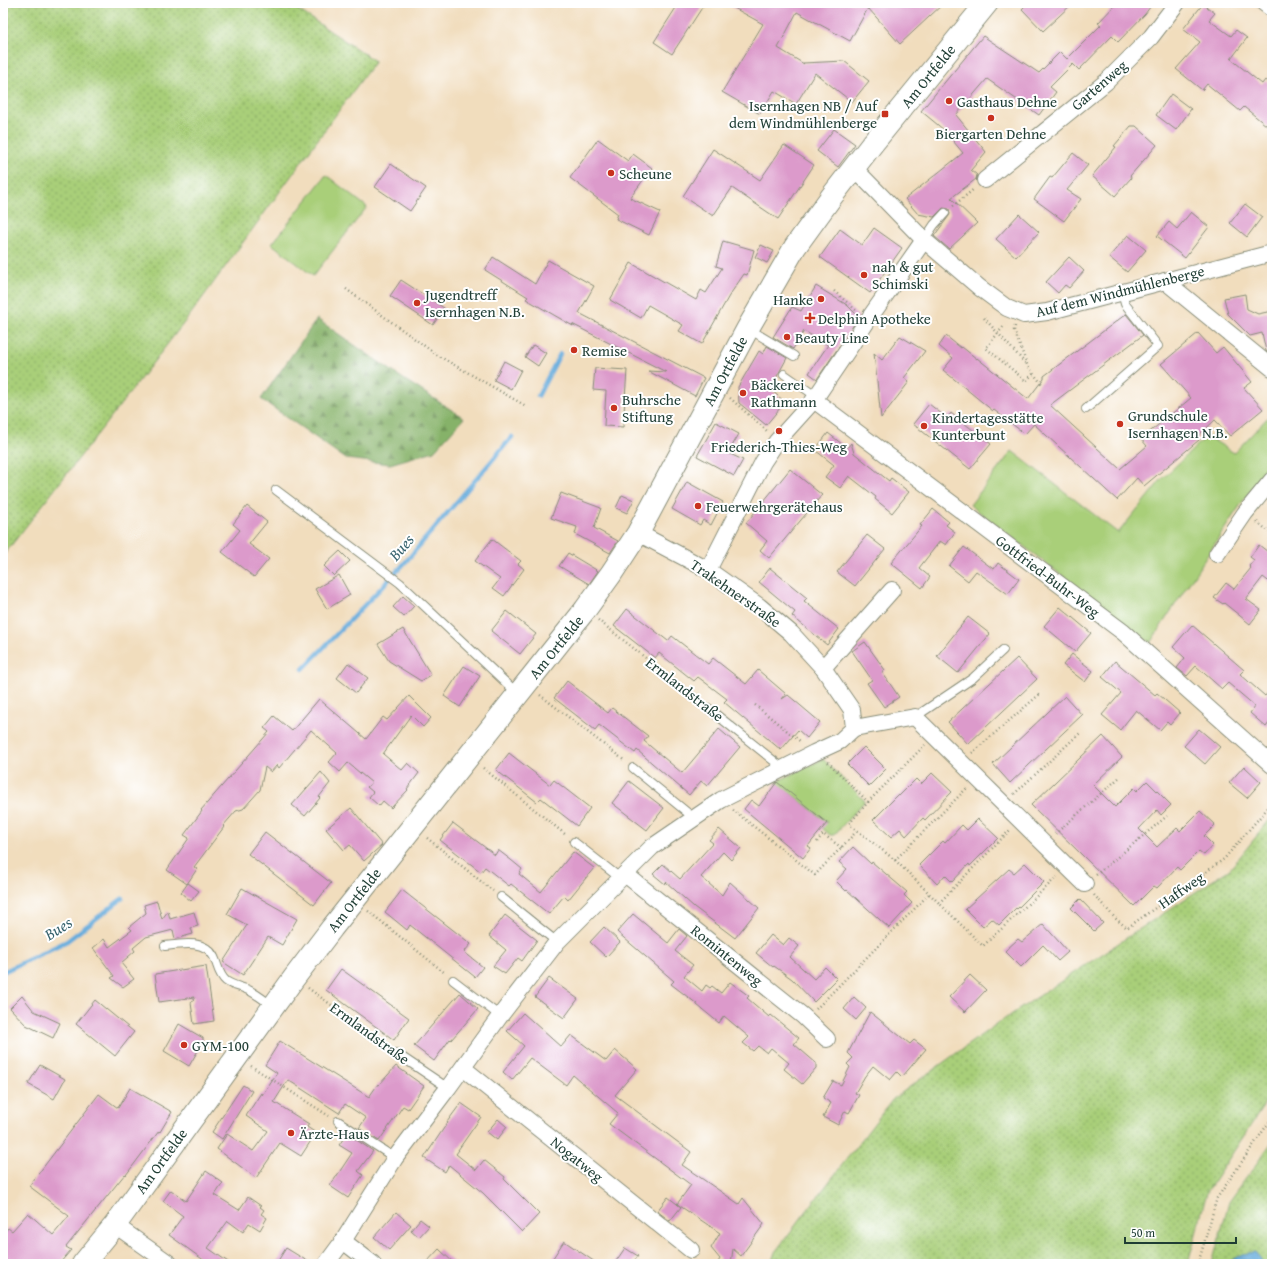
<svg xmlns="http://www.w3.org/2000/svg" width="1275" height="1267" font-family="'Gentium Book Plus',serif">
	<defs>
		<pattern id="grass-dots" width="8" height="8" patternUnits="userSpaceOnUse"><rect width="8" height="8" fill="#a9cf79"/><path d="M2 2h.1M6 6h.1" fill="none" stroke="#89a964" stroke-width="1.8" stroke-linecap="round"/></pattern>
		<pattern id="forest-firs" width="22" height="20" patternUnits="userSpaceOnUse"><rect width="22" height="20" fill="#86b269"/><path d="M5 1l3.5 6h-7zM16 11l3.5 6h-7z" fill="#6d9257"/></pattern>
		<pattern id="water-ripples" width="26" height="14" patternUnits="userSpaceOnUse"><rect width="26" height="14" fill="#66acdc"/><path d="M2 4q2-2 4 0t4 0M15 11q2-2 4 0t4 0" fill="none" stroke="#538db3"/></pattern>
	</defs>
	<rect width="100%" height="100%" fill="#fff"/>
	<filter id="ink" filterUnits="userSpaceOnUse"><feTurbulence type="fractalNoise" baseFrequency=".025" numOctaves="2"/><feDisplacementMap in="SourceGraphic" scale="8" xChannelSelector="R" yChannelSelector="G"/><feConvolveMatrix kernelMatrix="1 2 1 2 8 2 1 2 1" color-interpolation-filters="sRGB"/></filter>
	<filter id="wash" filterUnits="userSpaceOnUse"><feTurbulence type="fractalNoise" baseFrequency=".012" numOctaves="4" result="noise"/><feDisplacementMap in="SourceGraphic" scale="16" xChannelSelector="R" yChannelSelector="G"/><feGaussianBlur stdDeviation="0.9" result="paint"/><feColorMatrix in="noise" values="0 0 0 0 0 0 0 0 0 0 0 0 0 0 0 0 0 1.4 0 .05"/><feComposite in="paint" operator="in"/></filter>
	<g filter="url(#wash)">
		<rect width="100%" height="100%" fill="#f1ddbd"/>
		<!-- grass -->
		<g fill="url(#grass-dots)" stroke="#648656">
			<polygon points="3,3 288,3 375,61 190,315 3,556"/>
			<polygon points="1272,817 1272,1093 1207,1192 1188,1264 771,1264 775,1252 893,1099 991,1028 1230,869"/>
			<polygon points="1272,1142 1272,1264 1212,1264 1229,1202"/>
		</g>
		<!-- forest -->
		<polygon fill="url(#forest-firs)" stroke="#52784e" points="317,319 402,378 464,418 434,451 390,464 346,459 261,399"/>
		<!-- park -->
		<g fill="#a9cf79" stroke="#648656">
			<polygon points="326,175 367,207 313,276 272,244"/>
			<polygon points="1272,413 1272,459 1235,513 1150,643 970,505 1012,451 1118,533 1161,480 1207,436 1234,453"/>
			<polygon points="823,759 864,800 864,802 834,835 830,835 822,828 827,822 776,782"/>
		</g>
		<!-- water -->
		<polygon fill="url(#water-ripples)" stroke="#427488" points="1255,1252 1261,1259 1262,1264 1231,1264 1232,1260 1242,1254"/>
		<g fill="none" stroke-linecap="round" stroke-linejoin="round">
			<!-- stream -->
			<g stroke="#66acdc" stroke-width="4.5">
				<polyline points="538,396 560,354"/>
				<polyline points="303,669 402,566 512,437"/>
				<polyline points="3,972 67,941 123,898"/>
			</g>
		</g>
		<g id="blocks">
			<!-- building -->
			<g fill="#dc9acb">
				<polygon points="679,3 705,3 672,54 654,42"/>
				<polygon points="725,3 944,3 900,44 868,8 850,41 797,12 778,48 804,64 803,63 844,61 869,81 852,102 815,73 796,104 774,91 760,114 722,92 763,24"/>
				<polygon points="1028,3 1073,3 1043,31 1022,9"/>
				<polygon points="1117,3 1153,3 1145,14 1118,42 1112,36 1079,70 1073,64 1050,87 1056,92 1039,115 987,79 956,115 986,152 971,170 977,175 976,179 951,198 977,223 949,249 934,236 949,216 950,214 949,209 943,208 934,217 918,214 905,199 963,153 944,130 921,111 983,36 1039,73 1060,52 1067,59 1101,25 1098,23"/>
				<polygon points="1203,4 1215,13 1209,20 1231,36 1236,30 1247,38 1231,59 1262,84 1265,80 1272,85 1272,130 1244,107 1240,111 1207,84 1202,90 1176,69 1200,42 1183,29"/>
				<polygon points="1171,94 1191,109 1176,130 1156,115"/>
				<polygon points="1131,126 1136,126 1157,145 1130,176 1131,178 1115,196 1092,176 1116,147 1114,146"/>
				<polygon points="834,129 855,144 838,167 817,151"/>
				<polygon points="598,139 628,161 633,154 652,168 630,198 660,212 649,235 616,219 618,214 570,178"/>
				<polygon points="784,145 814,165 778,219 732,188 713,216 683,196 713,149 760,180"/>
				<polygon points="1073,153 1088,165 1067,190 1081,199 1064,221 1034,199 1050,177 1052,178"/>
				<polygon points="391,164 426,188 410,211 375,187"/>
				<polygon points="1245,204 1262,217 1247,237 1230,223"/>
				<polygon points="1191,212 1209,227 1185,258 1157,236 1169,222 1177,229"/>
				<polygon points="1019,214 1039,232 1016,257 996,239"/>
				<polygon points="874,228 902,248 870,293 820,257 840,229 862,245"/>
				<polygon points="1128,235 1146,250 1127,272 1109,257"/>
				<polygon points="723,241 754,250 747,275 744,274 729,296 702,344 679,331 683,325 648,305 641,318 610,300 631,263 696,300 701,290 706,293 722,268 716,266"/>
				<polygon points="761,245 774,251 767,263 755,257"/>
				<polygon points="493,257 535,284 548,260 594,286 579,313 704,378 695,396 648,371 666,372 572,324 573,326 526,299 528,297 485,270"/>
				<polygon points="1069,257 1084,271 1069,288 1065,285 1058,293 1046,282"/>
				<polygon points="401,280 444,308 433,325 390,296"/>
				<polygon points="816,286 847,305 859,317 817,379 809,373 828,345 804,331 793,349 773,337 792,307 801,311"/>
				<polygon points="1245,294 1247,309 1258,314 1272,311 1272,356 1266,351 1262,333 1250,336 1228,314 1224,298"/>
				<polygon points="1126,314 1143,335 1050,405 1120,469 1147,446 1141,439 1191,398 1161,364 1198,333 1216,353 1223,347 1252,382 1244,388 1263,409 1230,436 1215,420 1197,437 1199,440 1144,486 1137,478 1117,500 1034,424 1025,434 994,410 993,411 943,370 953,358 939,346 946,336 961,348 962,347 977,359 977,358 1028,399 1044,378 1044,376"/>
				<polygon points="900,336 925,351 904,378 909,382 881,418 874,353 882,360"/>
				<polygon points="533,345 546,353 538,366 525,357"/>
				<polygon points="767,346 787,358 770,389 785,402 766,425 739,403 738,387 759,351 763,354"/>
				<polygon points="504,361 521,370 511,389 494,380"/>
				<polygon points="595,368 627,370 623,427 604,426 606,391 593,390"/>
				<polygon points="929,404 947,418 951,413 991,444 970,469 913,424"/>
				<polygon points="716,422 739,434 728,453 743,460 734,476 697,456"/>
				<polygon points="828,433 847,448 851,443 854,453 889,481 891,478 909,492 892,513 875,499 876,497 849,476 840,488 825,477 834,465 815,450"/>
				<polygon points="790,469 822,495 769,558 760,550 767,541 746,523"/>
				<polygon points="687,482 723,502 711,525 703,520 700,525 672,509"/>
				<polygon points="561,493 601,508 594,528 618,541 610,553 575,534 577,527 551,518"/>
				<polygon points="622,495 634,500 627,513 616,508"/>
				<polygon points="247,506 267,522 249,544 269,559 254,577 222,552 240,530 233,524"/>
				<polygon points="933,509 949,522 946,525 955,532 946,545 940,541 919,568 930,577 922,588 891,563 922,526 920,525"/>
				<polygon points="867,535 885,549 855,586 837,572"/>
				<polygon points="492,539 521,561 518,564 524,569 504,596 493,588 500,579 475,561"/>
				<polygon points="1259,545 1272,555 1272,584 1263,577 1246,599 1261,610 1250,624 1224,603 1223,604 1214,598 1226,583 1234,589 1251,568 1249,566 1254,560 1250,557"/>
				<polygon points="964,547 992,568 994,569 998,563 1019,579 1008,594 976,571 968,581 949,566"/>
				<polygon points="340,551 350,561 334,576 324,566"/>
				<polygon points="568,553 598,571 589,584 559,566"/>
				<polygon points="770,568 807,598 804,601 839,629 827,645 792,616 795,612 759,582"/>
				<polygon points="339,575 350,595 327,609 315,589"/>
				<polygon points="403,596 414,606 404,617 393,607"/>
				<polygon points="1060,607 1091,633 1075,652 1044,626"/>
				<polygon points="627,609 668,641 672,636 708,664 713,658 746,684 758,670 786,694 782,699 788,695 820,722 807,738 798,730 781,750 724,702 727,699 698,677 694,681 659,653 655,658 614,626"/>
				<polygon points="507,611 536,634 520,654 491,631"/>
				<polygon points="968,617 990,634 958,673 937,656"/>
				<polygon points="1192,625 1244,670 1240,674 1265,696 1272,688 1272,719 1266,727 1250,713 1255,706 1228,683 1222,689 1196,666 1187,676 1177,668 1185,658 1173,647"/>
				<polygon points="403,629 431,675 421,681 389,661 378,644"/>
				<polygon points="865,642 885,670 882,672 899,697 884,707 867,683 872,680 852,651"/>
				<polygon points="1072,654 1093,671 1085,682 1063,665"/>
				<polygon points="1017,658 1037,679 968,744 948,722"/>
				<polygon points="1115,661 1155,695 1157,693 1180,713 1170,725 1167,722 1160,730 1136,710 1120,730 1102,715 1121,693 1102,677"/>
				<polygon points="348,663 368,678 356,693 337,678"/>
				<polygon points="464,666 480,676 460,707 444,696"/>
				<polygon points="567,681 608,713 612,708 648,736 644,741 682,773 719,729 740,747 707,786 701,781 689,795 637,750 635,753 599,725 595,730 554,698"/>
				<polygon points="409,696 431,718 423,727 411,715 383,754 402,770 408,763 419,773 407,789 408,790 391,808 383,801 379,806 369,797 373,792 367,787 372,783 348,763 340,772 329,762 337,753 311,730 279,768 277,765 271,772 265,767 260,790 243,809 236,811 223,826 224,827 194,867 197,869 187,884 167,870 189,838 184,835 202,811 201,810 269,732 264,728 274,716 292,731 319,699 366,739 383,717 387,720"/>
				<polygon points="1065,696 1082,715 1010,783 993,764"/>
				<polygon points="1199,729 1220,747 1205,764 1184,746"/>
				<polygon points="1103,736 1122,757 1093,785 1115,807 1134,788 1137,791 1147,781 1171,805 1161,815 1157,810 1139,829 1157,847 1177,828 1180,831 1200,811 1215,825 1204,836 1213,845 1204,855 1199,851 1180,870 1177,867 1157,888 1154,886 1134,906 1031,805"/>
				<polygon points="864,747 886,769 869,786 847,764"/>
				<polygon points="509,753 550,785 554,780 590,808 577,826 541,798 537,802 496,770"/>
				<polygon points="1244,766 1261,782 1247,798 1229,783"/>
				<polygon points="321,772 330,783 319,797 320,798 305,816 292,805"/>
				<polygon points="932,773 952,792 925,820 923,818 906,836 900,829 891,837 873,820 898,795 899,796 916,779 921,784"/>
				<polygon points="629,781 664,808 647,830 612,803"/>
				<polygon points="777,782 827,823 808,846 811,848 803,858 744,809 751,800 759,806"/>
				<polygon points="351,808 382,845 364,861 350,845 344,850 326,829"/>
				<polygon points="978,819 998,838 970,866 969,864 952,882 945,875 937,884 919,865 943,841 945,843 962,825 967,830"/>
				<polygon points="453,823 495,855 498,850 511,860 522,869 519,874 541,892 573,852 594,868 568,900 564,896 549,914 511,884 509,886 485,867 481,872 440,840"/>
				<polygon points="719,829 741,848 731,860 723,852 701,877 722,895 730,882 759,908 735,938 694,907 666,882 665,884 653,874 663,864 680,879 713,843 709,840"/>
				<polygon points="265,832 331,883 314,905 248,854"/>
				<polygon points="853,847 871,864 872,862 907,892 904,895 912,903 889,928 847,890 846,891 836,881 847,869 839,862"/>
				<polygon points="1025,863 1044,882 1017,909 1016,908 999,925 992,919 983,927 965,909 1009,869 1014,873"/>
				<polygon points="188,883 199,891 191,901 181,893"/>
				<polygon points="242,888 297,919 282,945 268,937 243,975 223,962 247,925 227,914"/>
				<polygon points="402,890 471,944 464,952 483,967 475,977 410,925 407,930 385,912"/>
				<polygon points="1080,899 1103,923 1094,931 1071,908"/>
				<polygon points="157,901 162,919 168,911 170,919 194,912 198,926 191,928 193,934 175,939 173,930 146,937 133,948 135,951 121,963 134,979 123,987 111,978 114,976 93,948 104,939 109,947 132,930 129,927 146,913 144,905"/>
				<polygon points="633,914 668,943 679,929 687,936 675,951 693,965 684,976 702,991 706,985 710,988 712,986 721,993 730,982 749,996 747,998 769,1017 771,1015 799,1038 794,1044 816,1063 816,1068 802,1084 784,1069 789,1063 771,1048 767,1053 758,1046 753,1051 743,1043 749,1037 724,1016 719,1023 697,1005 697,1004 671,984 674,981 617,932"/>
				<polygon points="505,915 537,940 522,961 518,958 505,974 493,966 506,950 489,936"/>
				<polygon points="1043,924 1068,952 1058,961 1043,945 1021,967 1005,951 1018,939 1022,942"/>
				<polygon points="604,927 620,942 606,957 590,942"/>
				<polygon points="771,935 783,945 789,938 799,946 790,957 814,979 825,967 837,979 814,1002 792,979 774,966 773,967 756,953"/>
				<polygon points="206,966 214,1021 194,1024 191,1003 195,997 159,1002 155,974"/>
				<polygon points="341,969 409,1018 394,1040 326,990"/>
				<polygon points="970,975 986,990 965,1012 949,997"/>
				<polygon points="549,978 578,999 564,1018 535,997"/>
				<polygon points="460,993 478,1009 451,1040 450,1039 434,1061 414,1046"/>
				<polygon points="22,996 34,1011 60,1023 53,1038 26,1025 10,1008"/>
				<polygon points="854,997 866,1008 856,1020 844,1009"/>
				<polygon points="95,1000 134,1032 115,1056 76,1024"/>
				<polygon points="870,1012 910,1044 914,1040 926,1049 902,1077 897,1072 890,1080 873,1066 865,1076 855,1093 859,1095 849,1113 845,1111 838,1125 823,1117 831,1103 823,1098 833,1081 841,1085 850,1067 847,1064 853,1058 848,1053"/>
				<polygon points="523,1013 561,1047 571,1035 606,1061 615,1050 637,1069 615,1095 691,1152 682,1165 739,1204 743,1198 764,1224 741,1256 733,1249 731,1264 717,1264 720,1259 711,1248 720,1233 677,1204 691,1185 609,1124 618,1113 573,1075 566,1085 530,1058 512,1080 503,1072 524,1046 507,1031"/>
				<polygon points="179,1024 203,1038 203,1042 189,1066 164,1051"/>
				<polygon points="280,1041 369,1097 378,1084 379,1085 396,1066 424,1086 408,1109 403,1106 379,1141 359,1128 366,1118 345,1104 339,1113 288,1080 274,1102 309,1124 307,1127 316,1133 301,1156 280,1143 256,1178 217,1149 227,1134 253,1151 268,1131 246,1116 261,1093 262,1095 277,1073 265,1065"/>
				<polygon points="40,1065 65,1079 54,1099 28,1084"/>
				<polygon points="243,1085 252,1091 222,1139 212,1132"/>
				<polygon points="130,1088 172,1112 160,1132 159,1131 126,1175 125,1174 66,1247 71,1250 59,1264 3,1264 3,1234 8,1228 12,1231 28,1213 53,1235 69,1216 29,1186 99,1094 118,1108"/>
				<polygon points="461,1103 481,1117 458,1150 459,1150 456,1154 476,1170 484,1160 505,1177 504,1179 539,1214 522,1232 483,1193 449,1165 445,1172 424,1158 448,1122 447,1122"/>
				<polygon points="498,1119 507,1127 497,1140 487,1132"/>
				<polygon points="346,1135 351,1139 352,1137 373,1151 358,1171 363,1175 348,1198 330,1186 352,1153 339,1145"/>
				<polygon points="206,1171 223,1183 215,1195 239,1210 248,1197 261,1206 260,1207 264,1210 261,1214 267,1218 260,1230 249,1223 243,1232 228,1221 208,1248 231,1264 209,1264 169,1235 183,1216 163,1201 171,1190 186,1201"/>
				<polygon points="668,1197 681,1207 670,1221 657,1211"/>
				<polygon points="396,1212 411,1225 389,1250 374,1237"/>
				<polygon points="420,1219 429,1226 419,1237 411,1230"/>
				<polygon points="564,1241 598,1264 549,1264"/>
				<polygon points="286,1248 312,1264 276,1264"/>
				<polygon points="625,1248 638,1256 632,1264 614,1264"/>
				<polygon points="439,1249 455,1264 425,1264"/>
			</g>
		</g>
	</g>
	<g filter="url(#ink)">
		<use href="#blocks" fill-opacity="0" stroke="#888d78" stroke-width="1"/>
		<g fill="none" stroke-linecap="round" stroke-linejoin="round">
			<!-- service casing -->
			<g stroke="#888d78" stroke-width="10">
				<g id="service">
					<polyline points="924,240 934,225 945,213"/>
					<polyline points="749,329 794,356"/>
					<polyline points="784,374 817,397"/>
					<polyline points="1086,409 1158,346 1125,304 1122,293"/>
					<polyline points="276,490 400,583 517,693"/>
					<polyline points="708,708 784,769"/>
					<polyline points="915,717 973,678 1003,650"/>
					<polyline points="633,768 694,818"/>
					<polyline points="574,842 620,878"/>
					<polyline points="501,897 557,942"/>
					<path d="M165 946C181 944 205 939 214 957 218 965 218 974 226 981 233 986 239 986 246 989 256 993 264 1000 272 1006"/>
					<polyline points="453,980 500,1016"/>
					<polyline points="396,1053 448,1088"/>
					<polyline points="338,1121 395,1158"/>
				</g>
			</g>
			<!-- minor casing -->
			<g stroke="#888d78" stroke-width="18">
				<g id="minor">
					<polyline points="1264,3 1272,9"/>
					<polyline points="854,168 924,240 980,288 1007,308 1024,315 1047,312 1272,253"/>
					<polyline points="985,180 1106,82 1151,37 1177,3"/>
					<polyline points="1165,281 1272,368"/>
					<polyline points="814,400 1123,632 1272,765"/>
					<polyline points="638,533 708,570 759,606 791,633 823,668 852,710 854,728"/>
					<polyline points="1217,554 1245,513 1272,480"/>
					<polyline points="708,570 763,462 777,441 814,400 868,320 924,240"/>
					<polyline points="823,668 892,590"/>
					<polyline points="854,728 915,717 1085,884"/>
					<polyline points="625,874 803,1016 827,1039"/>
					<polyline points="463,1068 691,1250"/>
					<polyline points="115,1225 170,1264"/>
					<polyline points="343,1241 373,1264"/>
					<polyline points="326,1264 343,1241 395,1158 448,1088 500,1016 557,942 652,847 721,800 814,753 840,741 854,728"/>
				</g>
			</g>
			<!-- secondary casing -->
			<g stroke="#888d78" stroke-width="24">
				<polyline id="secondary" points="83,1264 115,1225 294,978 332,928 585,610 611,574 638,533 748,328 795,247 832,196 873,143 987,3"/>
			</g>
			<!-- path -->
			<g stroke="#888d78" stroke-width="2.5" stroke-dasharray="1 3" stroke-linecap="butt">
				<polyline points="953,206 974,189"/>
				<polyline points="346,289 437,355 526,406"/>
				<polyline points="834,291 857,311"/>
				<polyline points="984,318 1027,365"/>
				<polyline points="1015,326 1014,330 1028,367 1042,384"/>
				<polyline points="1003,327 986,348 1026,381 1033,374"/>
				<polyline points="730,398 767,431"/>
				<polyline points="1257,522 1272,534"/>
				<polyline points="598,620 701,702"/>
				<polyline points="540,695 625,761"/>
				<polyline points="755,705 801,742"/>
				<polyline points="972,753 1041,693"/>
				<polyline points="828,762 868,802 849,824 895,860 967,788"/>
				<polyline points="483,768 566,835"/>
				<polyline points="1014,794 1080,733"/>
				<polyline points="868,802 925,745"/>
				<polyline points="733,810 815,875 857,831"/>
				<polyline points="1055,834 1121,776"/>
				<polyline points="427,838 493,891"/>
				<polyline points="817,842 823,834 842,848"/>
				<polyline points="895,860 983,946 1057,877"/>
				<polyline points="1096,875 1167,816"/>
				<polyline points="1094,895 1115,918 1127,928 1224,859 1272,803"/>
				<polyline points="939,903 1010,830"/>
				<polyline points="368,911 445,973"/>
				<polyline points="308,988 388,1046"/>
				<polyline points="816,1009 929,894"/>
				<polyline points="251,1066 329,1116"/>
				<polyline points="1198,1264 1217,1198 1272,1118"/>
			</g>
			<!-- service -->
			<use href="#service" stroke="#fff" stroke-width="8"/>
			<!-- minor -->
			<use href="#minor" stroke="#fff" stroke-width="16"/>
			<!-- secondary -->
			<use href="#secondary" stroke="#fff" stroke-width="22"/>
		</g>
	</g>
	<!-- markers -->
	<g fill="#c8321e" stroke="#fff" stroke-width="1.5">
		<circle cx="949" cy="101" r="4"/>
		<rect x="881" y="110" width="8" height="8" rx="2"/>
		<circle cx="991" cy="118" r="4"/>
		<circle cx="611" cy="173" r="4"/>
		<circle cx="864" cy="275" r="4"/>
		<circle cx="821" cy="299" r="4"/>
		<circle cx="417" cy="303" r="4"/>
		<path d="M808 312h4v4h4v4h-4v4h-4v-4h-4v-4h4z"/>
		<circle cx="787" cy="337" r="4"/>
		<circle cx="574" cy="350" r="4"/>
		<circle cx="743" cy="393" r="4"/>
		<circle cx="614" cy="408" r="4"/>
		<circle cx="1120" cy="424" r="4"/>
		<circle cx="924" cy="426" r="4"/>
		<circle cx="779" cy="431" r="4"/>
		<circle cx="698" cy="506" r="4"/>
		<circle cx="184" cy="1045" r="4"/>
		<circle cx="291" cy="1133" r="4"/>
	</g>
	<g text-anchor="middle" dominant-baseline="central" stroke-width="4" stroke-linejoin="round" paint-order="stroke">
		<!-- street labels -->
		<g font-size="15" fill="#1f3d34" stroke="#fff">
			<text transform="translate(928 76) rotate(-51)">Am Ortfelde</text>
			<text transform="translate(1099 85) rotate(-41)">Gartenweg</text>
			<text transform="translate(1120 291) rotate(-14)">Auf dem Windmühlenberge</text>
			<text transform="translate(725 371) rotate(-62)">Am Ortfelde</text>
			<text transform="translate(1048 576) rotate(37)">Gottfried-Buhr-Weg</text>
			<text transform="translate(736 593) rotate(35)">Trakehnerstraße</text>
			<text transform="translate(556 647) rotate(-51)">Am Ortfelde</text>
			<text transform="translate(685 689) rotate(38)">Ermlandstraße</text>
			<text transform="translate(1181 890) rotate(-35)">Haffweg</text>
			<text transform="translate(354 900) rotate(-52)">Am Ortfelde</text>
			<text transform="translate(727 955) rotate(39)">Romintenweg</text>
			<text transform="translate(370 1033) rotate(36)">Ermlandstraße</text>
			<text transform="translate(577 1159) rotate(39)">Nogatweg</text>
			<text transform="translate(161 1161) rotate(-54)">Am Ortfelde</text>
		</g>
		<!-- poi labels -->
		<g font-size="15" fill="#1f3d34" stroke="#fff" text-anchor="start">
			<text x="957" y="101">Gasthaus Dehne</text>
			<text x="877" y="105" text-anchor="end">Isernhagen NB / Auf<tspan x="877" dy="17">dem Windmühlenberge</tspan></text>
			<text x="991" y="133" text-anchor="middle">Biergarten Dehne</text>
			<text x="619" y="173">Scheune</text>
			<text x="872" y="266">nah &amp; gut<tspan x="872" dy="17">Schimski</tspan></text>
			<text x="425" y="294">Jugendtreff<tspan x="425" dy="17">Isernhagen N.B.</tspan></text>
			<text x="813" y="299" text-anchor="end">Hanke</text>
			<text x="818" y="318">Delphin Apotheke</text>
			<text x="795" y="337">Beauty Line</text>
			<text x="582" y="350">Remise</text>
			<text x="751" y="384">Bäckerei<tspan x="751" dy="17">Rathmann</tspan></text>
			<text x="622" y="399">Buhrsche<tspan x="622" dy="17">Stiftung</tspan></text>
			<text x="1128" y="415">Grundschule<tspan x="1128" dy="17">Isernhagen N.B.</tspan></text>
			<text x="932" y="417">Kindertagesstätte<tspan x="932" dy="17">Kunterbunt</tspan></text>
			<text x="779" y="446" text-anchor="middle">Friederich-Thies-Weg</text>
			<text x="706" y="506">Feuerwehrgerätehaus</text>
			<text x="192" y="1045">GYM-100</text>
			<text x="299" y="1133">Ärzte-Haus</text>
		</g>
		<!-- water labels -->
		<g font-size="16" font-style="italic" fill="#38646f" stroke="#fff">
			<text transform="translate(401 547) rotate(-49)">Bues</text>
			<text transform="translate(58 928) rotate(-32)">Bues</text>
		</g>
	</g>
	<!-- margin -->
	<rect width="1275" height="1267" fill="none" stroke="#fff" stroke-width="16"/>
	<!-- scale -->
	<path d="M1125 1237v6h111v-6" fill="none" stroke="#1f3d34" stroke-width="2"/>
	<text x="1131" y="1237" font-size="12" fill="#1f3d34" stroke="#ffffff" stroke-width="3" paint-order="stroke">50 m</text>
</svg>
